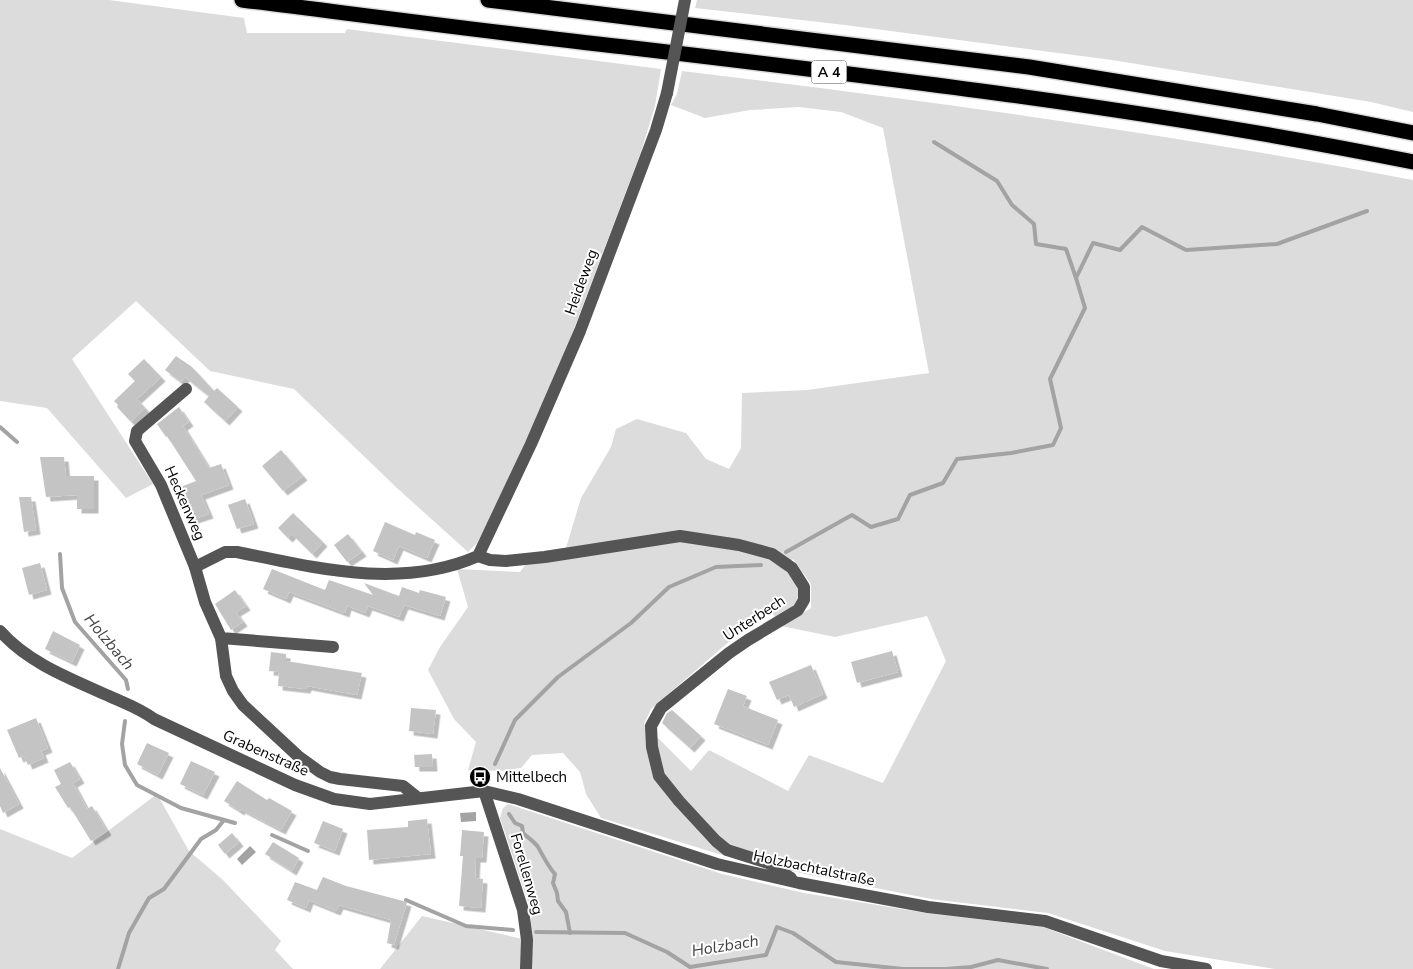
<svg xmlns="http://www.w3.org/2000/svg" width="1413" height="969" font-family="'Nunito Sans',sans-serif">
	<defs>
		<filter id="shadow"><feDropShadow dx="4.5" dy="4.5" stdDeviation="0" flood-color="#0004"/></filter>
	</defs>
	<rect width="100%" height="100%" fill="#fff"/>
	<!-- green -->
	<g fill="#dcdcdc" fill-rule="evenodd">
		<polygon points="0,0 109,0 244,18 247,33 345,33 347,29 661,69 655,106 641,152 553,384 493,513 477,543 468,552 397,488 294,389 210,371 136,301 72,359 153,484 126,498 47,408 0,401"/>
		<polygon points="697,0 1413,0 1413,112 1371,102 1112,60 845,25 695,8"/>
		<path d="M682 71C926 100 1171 134 1413 180V969H1275L1165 951 1048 913 931 899 801 873 719 854 601 818 586 794 580 772 563 753 532 755 521 768 500 771 468 770 476 742 454 719 428 670 440 647 468 607 457 569 520 572 535 552 566 548 581 498 611 447 616 429 637 419 686 433 706 459 729 469 741 448 742 393 807 390 929 373 883 128 841 112 799 107 750 110 705 118 671 105 677 94ZM793 559 811 584V608L781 626 835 637 927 616 946 661 883 783 809 755 788 791 709 750 691 771 644 724 651 709 724 646 770 610 776 618C806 599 804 595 785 567Z"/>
		<polygon points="157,794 189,851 223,880 281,941 275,950 293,969 0,969 0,829 72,858"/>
		<polygon points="508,804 722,874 804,893 926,913 1043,927 1154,969 380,969 422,916 527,940 532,914 500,818 503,808"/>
	</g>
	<!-- water -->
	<g fill="#a3a3a3">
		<polygon points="476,812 476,821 461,822 460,813"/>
		<polygon points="250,846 256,852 242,865 237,859"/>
	</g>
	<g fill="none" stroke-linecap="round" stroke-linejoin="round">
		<!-- stream -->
		<g stroke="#a3a3a3" stroke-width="4">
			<polyline points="934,142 997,181 1012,205 1034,224 1036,244 1066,249 1076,278"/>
			<polyline points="0,427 17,442"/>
			<polyline points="786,552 852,515 871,527 898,519 910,495 943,483 957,459 1011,453 1053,445 1061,428 1050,379 1085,308 1076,278 1093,243 1120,250 1142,227 1186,250 1277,244 1367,211"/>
			<polyline points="60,554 62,588 75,622 126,680 128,689"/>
			<polyline points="125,721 122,744 125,765 137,785 181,808 235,823"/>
			<polyline points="495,764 515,720 558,677 631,623 669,587 716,567 761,565"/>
			<path d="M509 814 515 823 522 826 523 833C527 837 535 842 538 847 542 854 549 868 555 874L553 883 557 893 558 901 566 912 570 933"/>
			<polyline points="272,835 308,851"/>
			<polyline points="406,900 466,926 513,930"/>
			<polyline points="536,932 625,933 667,952 690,967 766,955 777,927 793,933 836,962 903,969 946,969 971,967 998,960 1047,969"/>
			<polyline points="118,969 129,933 149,898 164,889 201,839 216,830 224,820"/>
		</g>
	</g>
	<!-- building -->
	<g fill="#c4c4c4" filter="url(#shadow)">
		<polygon points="176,356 192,367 214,391 217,388 238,407 225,421 204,402 209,396 185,377 181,382 165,370"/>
		<polygon points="144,359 161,377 137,399 145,408 131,422 117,407 118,405 114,401 135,381 128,374"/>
		<polygon points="179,407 189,422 183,426 209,468 221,464 229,485 201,495 209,514 191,520 178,488 196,481 167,436 166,437 157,424"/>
		<polygon points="281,450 303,476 283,491 262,466"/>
		<polygon points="40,457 64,457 66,476 94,476 94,509 77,509 77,495 46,497"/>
		<polygon points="19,497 31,497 36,530 24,532"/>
		<polygon points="245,499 254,524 237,529 228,505"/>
		<polygon points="293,513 323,542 312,554 292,534 288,538 278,528"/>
		<polygon points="385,522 415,535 416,532 435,540 427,558 399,546 393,560 373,551"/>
		<polygon points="348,534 362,552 347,562 334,545"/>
		<polygon points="40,563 47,590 29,595 22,568"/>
		<polygon points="272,569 325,590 329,580 373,595 364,583 399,596 402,587 419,593 420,590 446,597 440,616 404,605 399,617 368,606 365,613 347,606 345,613 289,592 286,599 263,589"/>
		<polygon points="235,590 246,606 236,612 243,622 231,630 215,604"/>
		<polygon points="53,631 80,645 72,662 45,649"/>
		<polygon points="892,651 898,672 857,683 851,662"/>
		<polygon points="271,652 286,654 286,661 362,673 357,695 307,686 306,689 278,686 279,672 269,671"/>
		<polygon points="811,665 823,694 794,707 789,695 777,700 769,682"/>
		<polygon points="728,689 747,696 743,706 778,720 768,745 714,724"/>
		<polygon points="411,708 436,710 433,734 409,731"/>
		<polygon points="672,710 701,736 690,748 662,723 667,713"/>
		<polygon points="36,718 48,748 41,751 44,758 28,765 24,756 19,758 7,730"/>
		<polygon points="147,743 169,753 158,775 137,764"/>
		<polygon points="432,754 433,767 415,767 414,755"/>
		<polygon points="191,761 215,772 203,795 180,784"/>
		<polygon points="70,762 80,779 73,783 87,809 92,806 107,831 91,841 70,807 68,808 55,787 61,784 54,770"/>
		<polygon points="0,768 19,804 3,813 0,806"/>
		<polygon points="237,781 267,800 269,798 292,811 281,830 241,809 240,811 224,801"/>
		<polygon points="427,819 431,854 369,860 367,830 408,827 408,821"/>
		<polygon points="323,821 343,829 335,851 314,843"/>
		<polygon points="462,830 484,832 482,858 476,858 475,878 483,879 481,908 459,906 463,856 460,856"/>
		<polygon points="232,833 239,842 225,854 218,845"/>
		<polygon points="273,842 299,858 292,871 265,854"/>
		<polygon points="323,877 346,886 407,902 394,945 387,943 391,920 339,905 336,911 309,900 306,908 287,900 295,882 317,890"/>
	</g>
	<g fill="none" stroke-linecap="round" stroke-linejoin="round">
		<!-- highway casing -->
		<g stroke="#dbdbdb" stroke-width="18">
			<g id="highway">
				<path d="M242 0C370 16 497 33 625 47 888 78 1153 109 1413 162"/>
				<polyline points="488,0 1029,67 1317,114 1413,133"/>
			</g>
		</g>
		<!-- minor -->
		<g stroke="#555" stroke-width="12">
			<polyline points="186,389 137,431 135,441 161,485 195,567 205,602 221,638 333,647"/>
			<polyline points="478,556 490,560 506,561 545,557 680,536 739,545 772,554 792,568 804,587 804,600 798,610 748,640 729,653 661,708 651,726 652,747 659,776 679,801 716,841 727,850 768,863 791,878"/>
			<path d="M195 567 225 552H237C316 568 401 590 478 556L531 444 580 331 656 130 667 93"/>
			<path d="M0 631C28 663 71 679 109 696 126 704 139 708 154 719L295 785 334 799 370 804 484 791 518 799 717 864 799 883 928 907 1045 921 1161 961 1206 969"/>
			<polyline points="221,638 226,676 233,691 243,705 298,756 320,772 330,777 340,779 403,786 418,798"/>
			<polyline points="484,791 523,910 527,940 526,969"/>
		</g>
		<!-- highway -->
		<use href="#highway" stroke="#000" stroke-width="15"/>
		<!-- minor-bridge -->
		<polyline stroke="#555" stroke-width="12" points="667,93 685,0"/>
	</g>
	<!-- icons -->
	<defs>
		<g id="bus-disc" transform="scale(1.125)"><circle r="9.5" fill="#000" stroke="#fff"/><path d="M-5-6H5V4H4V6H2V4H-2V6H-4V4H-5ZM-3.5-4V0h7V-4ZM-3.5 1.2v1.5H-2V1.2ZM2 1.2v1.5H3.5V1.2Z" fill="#fff"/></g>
	</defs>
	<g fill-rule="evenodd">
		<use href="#bus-disc" x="480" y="777"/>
	</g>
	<g text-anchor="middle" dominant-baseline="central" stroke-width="4" stroke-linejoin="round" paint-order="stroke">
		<!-- shield labels -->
		<rect fill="#fff" stroke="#4c4c4c" stroke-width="1" x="811.5" y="60.5" width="35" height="23" rx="4"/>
		<g font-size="14" font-weight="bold" fill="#000">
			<text x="829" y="72">A 4</text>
		</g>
		<!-- street labels -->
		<g font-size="15" fill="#000" stroke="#fff">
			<text transform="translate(581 282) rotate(-70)">Heideweg</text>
			<text transform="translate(185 503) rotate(66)">Heckenweg</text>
			<text transform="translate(754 618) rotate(-33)">Unterbech</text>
			<text transform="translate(266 753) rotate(24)">Grabenstraße</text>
			<text transform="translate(814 868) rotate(12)">Holzbachtalstraße</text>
			<text transform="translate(527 874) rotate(74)">Forellenweg</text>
		</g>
		<!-- poi labels -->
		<g font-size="15" fill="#000" stroke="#fff" text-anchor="start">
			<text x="496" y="777">Mittelbech</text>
		</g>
		<!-- water labels -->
		<g font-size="16" font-style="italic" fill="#444" stroke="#fff">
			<text transform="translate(109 642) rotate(50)">Holzbach</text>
			<text transform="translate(725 946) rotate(-9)">Holzbach</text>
		</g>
	</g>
</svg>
